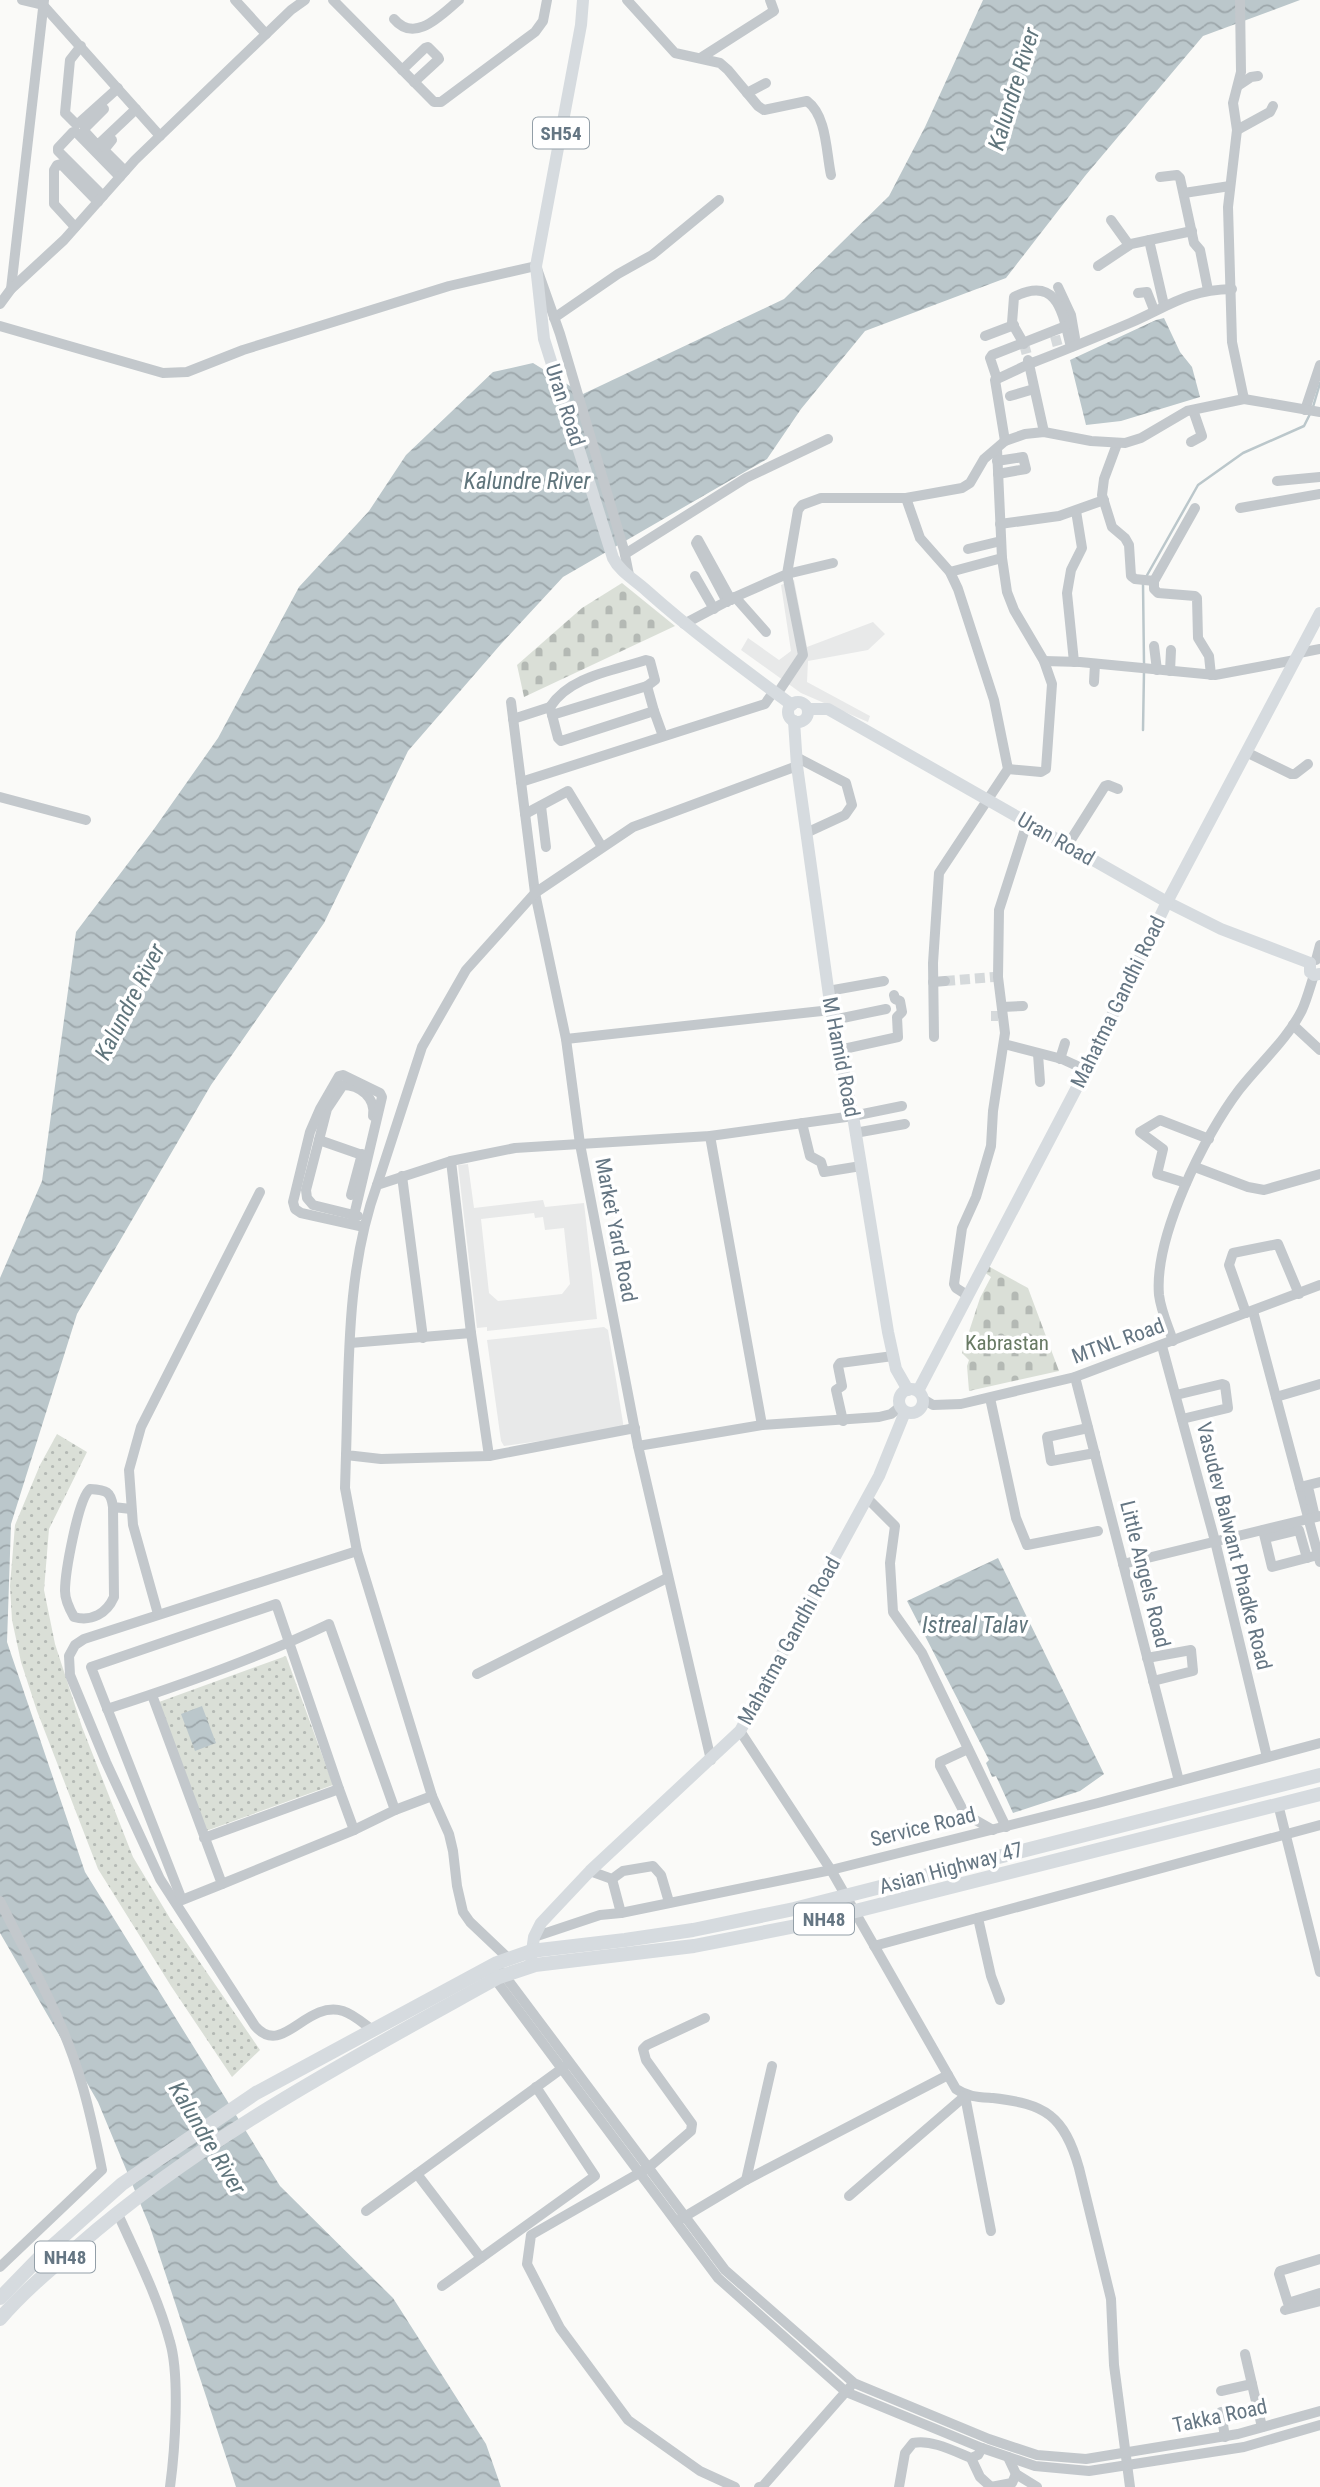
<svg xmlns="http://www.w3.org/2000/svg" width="1320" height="2487" font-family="'Roboto Condensed',sans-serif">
	<defs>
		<pattern id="cemetery-stones" width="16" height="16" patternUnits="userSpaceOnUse" patternTransform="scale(1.75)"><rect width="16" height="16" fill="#dadfd7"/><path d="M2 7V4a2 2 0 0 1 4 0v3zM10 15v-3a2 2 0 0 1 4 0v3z" fill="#b4b9b4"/></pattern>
		<pattern id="park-dots" width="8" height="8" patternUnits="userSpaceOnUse" patternTransform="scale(1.75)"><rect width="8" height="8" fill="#dadfd7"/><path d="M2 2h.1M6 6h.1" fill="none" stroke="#b4b9b4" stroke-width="1.8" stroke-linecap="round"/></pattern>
		<pattern id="water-waves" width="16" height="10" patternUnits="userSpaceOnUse" patternTransform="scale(1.75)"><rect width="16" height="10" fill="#bbc7cb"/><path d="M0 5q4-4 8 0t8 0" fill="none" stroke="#9ca6aa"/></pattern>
	</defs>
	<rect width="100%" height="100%" fill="#fafaf8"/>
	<!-- built -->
	<g fill="#e8e9e9" fill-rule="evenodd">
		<polygon points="794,580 807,647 873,622 885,634 868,650 808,661 807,682 870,716 868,722 801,693 741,650 748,638 779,660 791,651 781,585"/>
		<path d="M468 1164 474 1208 543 1200 545 1207 584 1203 597 1319 487 1331V1327L477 1328 458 1165ZM534 1213 535 1218 543 1217 545 1230 564 1228 570 1284 562 1294 498 1301 489 1293 481 1219Z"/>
		<polygon points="604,1327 608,1330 624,1429 504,1446 501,1441 487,1340"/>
	</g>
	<!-- cemetery -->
	<g fill="url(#cemetery-stones)">
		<polygon points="622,583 675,626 524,697 517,665 582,608"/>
		<polygon points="988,1266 1028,1288 1059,1371 969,1391 967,1366 969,1360 962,1353 980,1298 991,1277 984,1272"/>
	</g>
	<!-- park -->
	<g fill="url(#park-dots)">
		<polygon points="57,1434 87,1452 49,1529 44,1590 55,1644 82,1727 133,1857 171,1920 260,2050 232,2077 171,1986 98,1869 37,1711 21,1662 12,1620 10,1586 15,1525 40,1465"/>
		<polygon points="286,1656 333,1785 206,1831 159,1702"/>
	</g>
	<!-- water -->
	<g fill="url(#water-waves)">
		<polygon points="983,0 1300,0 1203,36 1085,176 1006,278 865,331 801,409 767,459 563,577 501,644 408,751 324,923 211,1085 77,1314 11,1524 7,1642 85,1872 280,2186 393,2298 486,2444 501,2487 236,2487 150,2227 98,2102 0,1933 0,1278 42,1181 76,932 154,829 218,738 299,587 369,511 406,455 493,372 533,363 583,394 784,299 889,196 925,127"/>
		<polygon points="1164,318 1180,352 1192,367 1200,397 1121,421 1086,425 1070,360 1156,320"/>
		<polygon points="998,1558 1104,1774 1080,1791 1013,1813 996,1776 992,1777 986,1763 989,1760 907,1601"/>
		<polygon points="202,1706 216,1743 195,1751 181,1714"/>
	</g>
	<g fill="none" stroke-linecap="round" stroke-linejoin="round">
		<!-- stream -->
		<g stroke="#bbc7cb" stroke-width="2.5">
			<polyline points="1313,407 1320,383"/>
			<polyline points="1146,577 1198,485 1243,453 1304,426 1310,414"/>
			<polyline points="1143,583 1144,664"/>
			<polyline points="1143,730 1144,671"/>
		</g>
		<!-- minor-tunnel -->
		<g stroke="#d5d9db" stroke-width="10" stroke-dasharray="10 5" stroke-linecap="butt">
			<polyline points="1055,336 1058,347"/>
			<polyline points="1024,344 1028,359"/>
			<polyline points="945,981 994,977"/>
			<polyline points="991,1016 998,1016"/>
		</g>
		<!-- minor -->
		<g stroke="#c3c8cc" stroke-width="10">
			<polyline points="22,0 43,5 160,136"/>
			<polyline points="235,0 266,34"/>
			<polyline points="333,0 434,102 441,102 535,32 543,21 547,0"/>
			<path d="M627 0 675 53 720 63 728 70 758 106 764 110 807 101C827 116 826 152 831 175"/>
			<polyline points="1240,0 1241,72 1233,103 1237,130 1228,207 1232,342 1244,399"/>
			<path d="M394 19C415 44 441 15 459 0"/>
			<polyline points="81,46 70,60 65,113 75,123 79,123 118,88"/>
			<polyline points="702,57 774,11 770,0"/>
			<polyline points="402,70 425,48 428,47 438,57 439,59 414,82"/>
			<polyline points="1239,85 1251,77 1258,76"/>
			<polyline points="747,93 766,83"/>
			<polyline points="104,109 85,128 85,132 96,144 99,144 136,109"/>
			<polyline points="1237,130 1270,112 1273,106"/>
			<polyline points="112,140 104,150 125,171"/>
			<polyline points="1160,177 1177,175 1180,178 1194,243 1200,250 1208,290"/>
			<polyline points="1184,193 1230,186"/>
			<polyline points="103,196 58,151 58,148 73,132 76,132 120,177"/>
			<polyline points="1111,220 1129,245"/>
			<polyline points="75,227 54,204 54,170 57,165 61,164 98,202"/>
			<polyline points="1149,240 1164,305"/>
			<polyline points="1098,266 1131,244 1192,231"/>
			<polyline points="1058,287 1071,315 1075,338"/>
			<polyline points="11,289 44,0"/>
			<polyline points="1138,293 1147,292 1154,310"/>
			<polyline points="0,304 11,289 64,240 135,160 291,10 305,0"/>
			<polyline points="554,318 618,274 652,255 719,200"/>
			<polyline points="0,326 163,373 187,372 243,350 449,286 536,266 560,334 624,550 629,575"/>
			<polyline points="985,336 1014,325"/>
			<path d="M1024 344 1012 323 1014 297C1059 274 1063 316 1071 347"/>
			<polyline points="997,379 990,358 992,355 1066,326"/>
			<polyline points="1010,396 1034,389"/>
			<polyline points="1305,410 1320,365"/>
			<path d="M1044 432 1029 364C1063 351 1097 337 1130 323 1169 306 1187 290 1232 289"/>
			<polyline points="1005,441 995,380 1029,364 1028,360"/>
			<polyline points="1191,442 1202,436 1193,410"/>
			<polyline points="1117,444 1104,479 1102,495 1112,527 1125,538 1129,545 1131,576 1135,579 1154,581"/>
			<polyline points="997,449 1002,558 1007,592 1014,610 1044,661 1052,684 1046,769 1041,772 1008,769"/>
			<polyline points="997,461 1023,457 1026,469 998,474"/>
			<polyline points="1277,481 1320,477"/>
			<polyline points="906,498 920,538 950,572 958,589 994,700 1008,769 939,873 933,963 934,1037"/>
			<polyline points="1195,508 1154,581 1154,589 1158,593 1195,596 1197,598 1198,638 1209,656 1211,675"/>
			<polyline points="1240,508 1320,494"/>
			<polyline points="1000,524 1059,516 1104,500"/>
			<polyline points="968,549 1001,541"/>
			<polyline points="625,554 746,478 828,439"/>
			<polyline points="950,572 1002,558"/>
			<polyline points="695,576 714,609"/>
			<polyline points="735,597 766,632"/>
			<polyline points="727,602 696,543 698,540 731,600"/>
			<polyline points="684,624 735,597 787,574 798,510 802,505 821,498 906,498 962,488 970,483 984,459 1005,441 1025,434 1044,432 1091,441 1125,443 1141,438 1187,411 1244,399 1320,412"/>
			<polyline points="1154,646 1157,670"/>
			<polyline points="1299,653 1320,649"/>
			<polyline points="1044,661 1080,662 1215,675 1295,660"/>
			<polyline points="1074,662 1067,593 1071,570 1082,548 1076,511"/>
			<polyline points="1170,671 1171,650"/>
			<polyline points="1094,682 1095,664"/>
			<polyline points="777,694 803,655 787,574 833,563"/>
			<polyline points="511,702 535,893 566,1039 580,1144 638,1446 711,1760"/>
			<path d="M550 707C570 676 613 671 646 660L650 661 655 680 647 686 654 711"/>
			<polyline points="552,715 647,686"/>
			<polyline points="513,719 550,707 558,738 561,741 654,711 663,736"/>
			<polyline points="1246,752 1291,774 1295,774 1308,764"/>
			<polyline points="796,757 846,783 852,805 845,815 806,833"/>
			<polyline points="521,782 765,704 774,691"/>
			<polyline points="0,797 86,820"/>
			<polyline points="541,806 546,847"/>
			<polyline points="525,814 568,791 602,847"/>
			<polyline points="1067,846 1105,786 1108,785 1118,789"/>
			<polyline points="1316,960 1320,945"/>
			<polyline points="933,982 945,981"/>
			<polyline points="828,991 884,981"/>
			<polyline points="1002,1007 1023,1006"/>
			<polyline points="833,1020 886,1009"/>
			<polyline points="1293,1025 1320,1050"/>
			<polyline points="566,1039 831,1010"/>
			<polyline points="1004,1044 1062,1059 1086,1070"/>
			<polyline points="839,1050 898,1037 897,1017 902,1012 900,1001 895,999 894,995"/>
			<polyline points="1038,1054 1040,1082"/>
			<polyline points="1060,1059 1065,1043"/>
			<polyline points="802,1123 810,1156 821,1162 824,1172 861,1166"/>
			<polyline points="855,1133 905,1124"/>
			<polyline points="710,1136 762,1425"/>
			<polyline points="319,1140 362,1155"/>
			<polyline points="451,1161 471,1333 489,1456"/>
			<polyline points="1195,1167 1248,1187 1264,1190 1320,1174"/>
			<polyline points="402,1176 423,1338"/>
			<polyline points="1186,1183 1157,1174 1163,1149 1140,1132 1160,1120 1209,1139"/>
			<polyline points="377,1185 422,1047 466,970 535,893 633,827 797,766"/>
			<polyline points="351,1195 362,1154"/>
			<path d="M358 1216 313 1205 307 1198 306 1190 327 1109 343 1085C360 1085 376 1098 373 1116"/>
			<polyline points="352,1224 382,1097 380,1093 343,1075 339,1076 320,1109 310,1132 293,1202 295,1209 301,1213 364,1227"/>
			<polyline points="967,1295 956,1288 954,1284 962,1228 976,1197 991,1146 993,1111 1005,1033 998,977 999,910 1027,823"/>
			<polyline points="1253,1311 1320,1562"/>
			<polyline points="1246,1313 1229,1265 1233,1253 1278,1244 1299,1294"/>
			<path d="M1173 1341C1168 1326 1161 1311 1159 1295 1154 1237 1204 1136 1239 1090 1259 1064 1287 1040 1302 1010 1307 999 1310 987 1314 975"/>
			<polyline points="350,1343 471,1333"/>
			<polyline points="1162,1346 1215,1541 1267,1757"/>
			<polyline points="1075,1377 1179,1781"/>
			<polyline points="1176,1395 1222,1384 1225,1385 1228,1408 1182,1419"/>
			<polyline points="1276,1397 1320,1384"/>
			<polyline points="990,1398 1016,1518 1027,1545 1098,1531"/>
			<polyline points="923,1399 933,1405 961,1404 1075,1377 1320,1285"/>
			<polyline points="843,1421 836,1390 842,1386 838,1366 840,1363 893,1356"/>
			<path d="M635 1428 489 1456 381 1459 346 1455C349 1365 346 1270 377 1185L451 1161 515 1148 710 1136 853 1116 902 1106"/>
			<polyline points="1088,1428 1047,1437 1051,1461 1095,1453"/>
			<polyline points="638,1446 762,1425 879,1417 891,1414 900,1407"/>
			<polyline points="346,1455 345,1488 357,1551 432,1796 449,1834 453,1851 457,1886 463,1912 470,1922 508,1958"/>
			<polyline points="1300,1487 1320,1482"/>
			<polyline points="1309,1491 1315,1517"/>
			<polyline points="867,1498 895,1526 890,1563 893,1612 922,1653 1006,1827"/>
			<path d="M113 1507 114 1597C107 1613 92 1622 74 1617 70 1610 65 1600 65 1591 65 1573 78 1499 90 1489 106 1490 111 1491 113 1507L131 1509"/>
			<polyline points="1263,1530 1272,1567 1318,1555"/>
			<polyline points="1270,1537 1299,1530 1307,1558"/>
			<path d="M357 1551 84 1639 75 1645 69 1656 70 1675 106 1762 160 1879 255 2026C283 2058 305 2000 343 2011 353 2014 363 2023 371 2029"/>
			<polyline points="1123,1564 1320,1516"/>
			<polyline points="158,1614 133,1525 129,1470 141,1427 260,1192"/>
			<polyline points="1147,1658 1191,1650 1193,1671 1153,1681"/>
			<polyline points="477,1674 667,1578"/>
			<polyline points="152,1695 222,1884 182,1900 91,1667 276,1604 339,1789 204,1838"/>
			<path d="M107 1709C182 1685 258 1658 329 1624L395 1810 432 1796"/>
			<path d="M740 1731 831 1870 956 2089C968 2097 979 2097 993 2098 1045 2104 1064 2115 1079 2168L1111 2299 1114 2365 1130 2487"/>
			<polyline points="968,1749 940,1762 940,1766 965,1814 993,1830"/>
			<polyline points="339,1789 354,1830 395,1810"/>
			<polyline points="1278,1804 1320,1972"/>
			<polyline points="590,1871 612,1879 623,1871 653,1866 661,1875 669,1902"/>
			<polyline points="612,1879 621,1913"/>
			<polyline points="222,1884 354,1830"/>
			<path d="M0 1901C29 1960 63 2019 81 2081 90 2111 96 2140 102 2170L0 2267"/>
			<polyline points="978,1918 991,1976 1000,2000"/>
			<polyline points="534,1937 600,1915 621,1913 831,1870 1098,1803 1320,1743"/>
			<polyline points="874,1946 1320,1825"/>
			<polyline points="502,1972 725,2270 854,2383 989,2439 1037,2455 1086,2459 1238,2434 1320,2411"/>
			<polyline points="492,1975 718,2278 846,2392 982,2448 1035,2466 1089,2471 1244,2447 1320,2425"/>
			<polyline points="705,2018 647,2045 643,2049 646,2060 692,2124 691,2131 648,2168 531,2235 527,2264 560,2328 628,2420 700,2471 735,2487"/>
			<polyline points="417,2174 481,2258 595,2176 536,2087"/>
			<polyline points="746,2180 772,2066"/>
			<polyline points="849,2196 965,2096 991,2231"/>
			<polyline points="366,2211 564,2067"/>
			<path d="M117 2212C136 2254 158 2297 170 2342 180 2376 175 2450 170 2487"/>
			<polyline points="679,2220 746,2180 948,2075"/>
			<polyline points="1320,2259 1280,2271 1279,2274 1288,2303 1320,2293"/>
			<polyline points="442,2286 481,2258"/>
			<polyline points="1285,2310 1320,2301"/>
			<polyline points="1245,2354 1262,2427"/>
			<polyline points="1221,2391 1252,2384"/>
			<polyline points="1221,2412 1225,2437"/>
			<polyline points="1008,2457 1016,2474 1037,2487"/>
			<polyline points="971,2458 980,2477 991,2487 1012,2483 1016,2474"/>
			<polyline points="759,2487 763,2486 850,2387"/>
			<path d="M899 2487 905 2453 913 2443C931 2439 954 2451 971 2458L978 2455 982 2448"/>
		</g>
		<!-- major -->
		<g stroke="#d6dbdf" stroke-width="12">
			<path d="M583 0 581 25 536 266 544 339 613 558C620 572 635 580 647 591 693 632 742 668 792 705"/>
			<circle cx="798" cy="712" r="10"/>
			<polyline points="808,709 828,709 1167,902 1221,929 1310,963"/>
			<polyline points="794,721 797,766 831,1010 853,1116 888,1332 896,1369 908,1390"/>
			<polyline points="1310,963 1310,972 1314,975 1320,974"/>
			<circle cx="911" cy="1401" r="12"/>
			<polyline points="918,1391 1086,1070 1167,902 1320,613"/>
			<polyline points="531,1959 534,1937 541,1923 590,1871 740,1731 879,1476 905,1412"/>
		</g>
		<!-- highway -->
		<g stroke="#d6dbdf" stroke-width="14">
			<polyline points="0,2298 40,2257 122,2184 256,2093 497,1963 531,1951 625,1940 693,1930 794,1909 1320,1775"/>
			<path d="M0 2319C23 2292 51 2269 78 2246 204 2136 353 2058 499 1977L535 1965 694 1946 796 1926 1320 1794"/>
		</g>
	</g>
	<g text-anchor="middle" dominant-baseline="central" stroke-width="7" stroke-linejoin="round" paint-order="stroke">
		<!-- shield labels -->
		<g fill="#fff" stroke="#939fa8" stroke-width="2">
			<rect x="533" y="117.5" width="56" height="31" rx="5"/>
			<rect x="794" y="1903.5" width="60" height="31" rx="5"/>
			<rect x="35" y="2241.5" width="60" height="31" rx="5"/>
		</g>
		<g font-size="19" font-weight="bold" fill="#657683">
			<text x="561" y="133">SH54</text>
			<text x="824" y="1919">NH48</text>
			<text x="65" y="2257">NH48</text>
		</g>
		<!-- street labels -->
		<g font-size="21" fill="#657683" stroke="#fff">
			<text transform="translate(565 405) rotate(72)">Uran Road</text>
			<text transform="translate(1056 839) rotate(30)">Uran Road</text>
			<text transform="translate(1118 1002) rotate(-64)">Mahatma Gandhi Road</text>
			<text transform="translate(841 1057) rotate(79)">M Hamid Road</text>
			<text transform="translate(616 1230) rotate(79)">Market Yard Road</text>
			<text transform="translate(1118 1341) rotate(-20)">MTNL Road</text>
			<text transform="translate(1234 1546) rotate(76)">Vasudev Balwant Phadke Road</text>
			<text transform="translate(1145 1574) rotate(76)">Little Angels Road</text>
			<text transform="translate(789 1641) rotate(-61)">Mahatma Gandhi Road</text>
			<text transform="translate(923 1827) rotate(-14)">Service Road</text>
			<text transform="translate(951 1868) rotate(-15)">Asian Highway 47</text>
			<text transform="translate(1220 2416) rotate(-12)">Takka Road</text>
		</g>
		<!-- park labels -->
		<g font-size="21" fill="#687a64" stroke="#fff">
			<text x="1007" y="1343">Kabrastan</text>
		</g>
		<!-- water labels -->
		<g font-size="23" font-style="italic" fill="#60757c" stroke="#fff">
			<text transform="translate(1014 89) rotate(-73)">Kalundre River</text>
			<text x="527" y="481">Kalundre River</text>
			<text transform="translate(130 1002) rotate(-63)">Kalundre River</text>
			<text x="975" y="1625">Istreal Talav</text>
			<text transform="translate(207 2138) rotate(59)">Kalundre River</text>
		</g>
	</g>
</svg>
